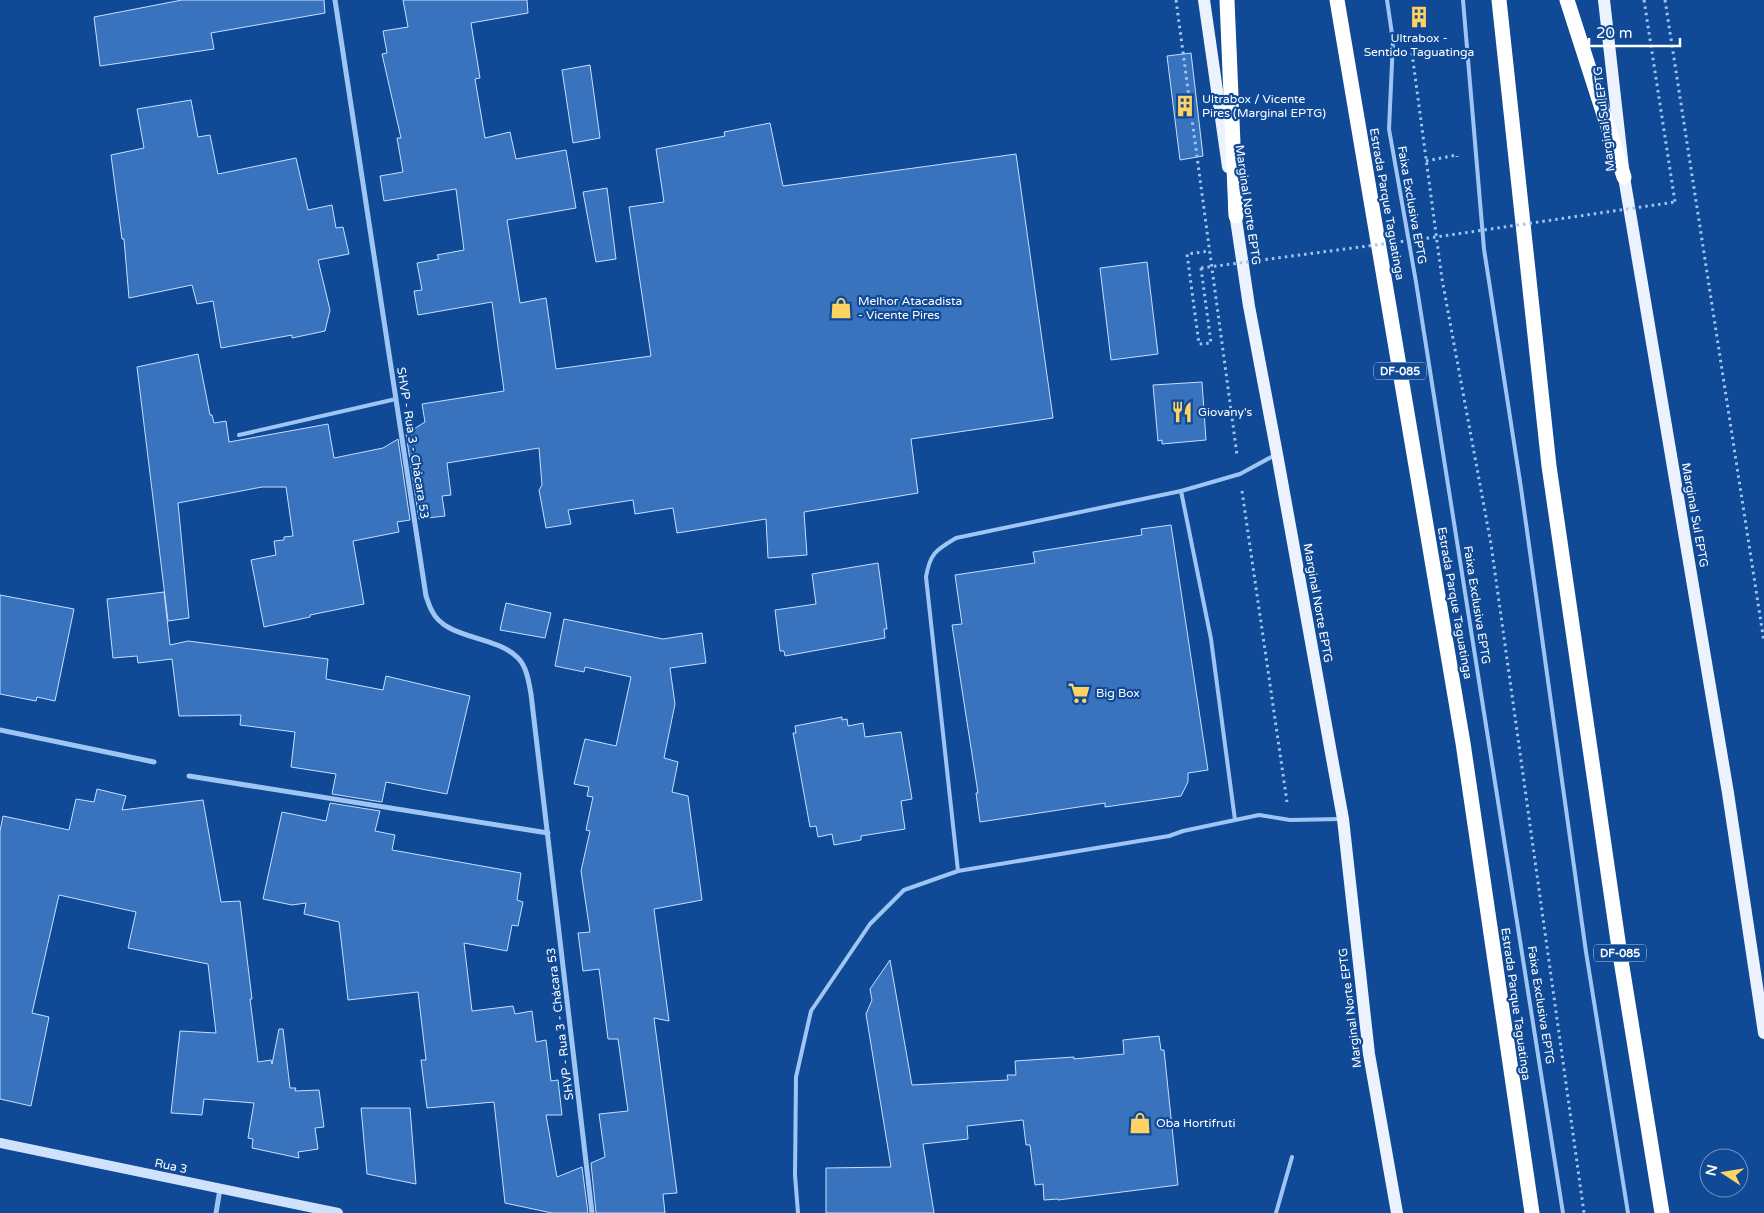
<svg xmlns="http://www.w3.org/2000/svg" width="1764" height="1213" font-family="'Varela Round',sans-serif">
	<rect width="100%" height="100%" fill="#104995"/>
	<!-- building -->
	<g fill="#3973be" stroke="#c7dffe">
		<polygon points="182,0 324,0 325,13 211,33 214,49 100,66 94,17"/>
		<polygon points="403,0 527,0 528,13 471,23 480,78 475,79 485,138 510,132 516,159 566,150 576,208 507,220 520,303 546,298 556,369 651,356 629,207 664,202 656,149 725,136 724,132 770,123 783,186 1016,154 1053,418 911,439 918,493 804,512 807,555 768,558 766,519 677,533 673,508 635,514 633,500 568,510 571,524 546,528 539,490 542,485 539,448 447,463 451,495 442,496 445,516 419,519 406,434 425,422 422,404 504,391 492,302 418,315 414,291 422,290 417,263 439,259 437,255 464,250 456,189 384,201 380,176 403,172 397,138 401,138 382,54 387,53 383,31 408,27"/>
		<polygon points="1191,53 1203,156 1180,160 1167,56"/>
		<polygon points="590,65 600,138 573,143 562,70"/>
		<polygon points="191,100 198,137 210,135 218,174 296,158 308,210 332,205 336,228 343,227 349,254 318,260 330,310 325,331 292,338 292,335 221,348 213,301 197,304 192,285 129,298 124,239 122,239 111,155 144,148 137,109"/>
		<polygon points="607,188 616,259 596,262 583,192"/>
		<polygon points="1147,262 1158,354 1111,360 1100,268"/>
		<polygon points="198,354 210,415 212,415 214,423 226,421 229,442 328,424 334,458 383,448 398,439 410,520 397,522 399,532 353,541 364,604 310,615 310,617 264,627 251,560 276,555 274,541 284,540 284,537 293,536 286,487 262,487 178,503 189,618 168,621 137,367"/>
		<polygon points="1202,382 1206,440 1162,444 1162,440 1158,441 1153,385"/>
		<polygon points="1171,525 1208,770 1188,773 1188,782 1181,796 1105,807 1105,803 980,822 976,793 978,793 952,625 962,624 955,575 1035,563 1033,552 1142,535 1141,529"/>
		<polygon points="878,563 887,629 884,629 885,638 785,656 784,651 780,651 775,610 816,604 812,574"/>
		<polygon points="164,592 170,645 188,641 328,659 326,679 383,690 386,676 470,696 447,794 386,782 382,802 332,794 336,774 291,767 295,732 240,725 241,715 179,716 172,659 138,663 137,656 113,658 107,599"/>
		<polygon points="0,595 74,609 55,701 37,697 36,701 0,694"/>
		<polygon points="506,603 551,613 545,638 500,630"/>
		<polygon points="564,619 663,639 702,633 706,663 670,668 675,704 664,758 678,762 672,792 688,796 702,900 654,909 669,1021 654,1018 677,1193 663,1194 665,1213 596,1213 591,1163 605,1157 599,1114 628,1111 618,1039 608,1039 599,969 583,971 578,933 590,932 581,871 590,831 586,830 593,797 587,796 589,787 574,784 585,739 616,746 631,677 585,667 584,672 555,666"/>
		<polygon points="842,717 842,720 847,719 848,726 863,723 865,737 901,732 912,799 901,801 905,829 861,836 861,840 834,845 832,834 818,837 816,826 810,827 793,733 796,733 795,726"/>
		<polygon points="97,789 126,796 122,810 203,800 221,902 240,901 252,999 250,999 258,1062 271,1060 272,1064 279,1029 283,1029 290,1088 296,1088 295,1091 319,1090 324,1127 315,1128 318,1149 298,1152 299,1158 252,1148 253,1139 248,1138 254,1103 204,1099 202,1115 171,1113 180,1031 216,1033 208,964 128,948 136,912 59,895 32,1013 49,1017 31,1106 0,1099 0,831 3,816 69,830 76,799 94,802"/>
		<polygon points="330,803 380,811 375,831 395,835 392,850 521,873 517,900 523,902 518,926 512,925 507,951 464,943 472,1011 513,1006 515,1014 532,1011 536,1042 546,1040 551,1081 558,1080 562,1115 546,1115 557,1177 582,1167 588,1213 552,1213 505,1203 494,1102 427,1108 421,1060 426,1060 418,992 348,1000 339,922 304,914 306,903 292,905 263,899 282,812 326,821"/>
		<polygon points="890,960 912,1085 1008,1080 1007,1075 1016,1075 1015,1061 1074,1057 1074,1059 1124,1054 1123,1040 1159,1036 1161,1050 1164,1050 1178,1185 1058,1200 1058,1199 1044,1200 1043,1184 1035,1185 1030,1145 1026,1145 1023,1120 967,1126 968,1139 923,1144 934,1213 826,1213 826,1168 891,1167 866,1014 872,1000 870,989"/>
		<polygon points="361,1108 410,1108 416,1184 367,1174"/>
	</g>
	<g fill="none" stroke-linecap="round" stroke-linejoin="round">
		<!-- path -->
		<g stroke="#9fc5f4" stroke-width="3" stroke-dasharray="2.5 4" stroke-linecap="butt">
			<polyline points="1176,0 1237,455"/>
			<polyline points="1644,0 1675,202"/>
			<polyline points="1665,0 1764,642"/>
			<polyline points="1412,53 1442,279 1491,544 1584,1213"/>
			<polyline points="1426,161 1457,155 1457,157"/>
			<polyline points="1201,268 1211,343 1199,344 1187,254 1210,251"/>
			<polyline points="1242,491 1287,802"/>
		</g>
		<!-- service -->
		<g stroke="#9fc5f4" stroke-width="4">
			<polyline points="1387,0 1393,41 1389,129 1416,282 1563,1213"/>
			<polyline points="1463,0 1484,249 1521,488 1586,952 1628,1213"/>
			<polyline points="239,435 396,399"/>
			<polyline points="1181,491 1240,474 1275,455"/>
			<path d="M958 871 926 577C930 553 936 550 956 538L1181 491 1211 639 1235 820"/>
			<polyline points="798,1213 795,1175 796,1077 811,1011 870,924 904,890 958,871 1169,836 1183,831 1259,815 1290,820 1341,819"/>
			<polyline points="1276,1213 1292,1157"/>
		</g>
		<!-- minor -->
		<g stroke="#9fc5f4" stroke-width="5">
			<path d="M335 0 426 596C428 601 429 606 432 611 446 640 496 635 518 658 527 667 529 683 531 694L592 1213"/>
			<polyline points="0,730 154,762"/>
			<polyline points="189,776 548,833"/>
			<polyline points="216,1213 220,1189"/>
		</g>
		<!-- secondary -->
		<polyline stroke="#cfe2fd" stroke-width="10" points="0,1143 338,1213"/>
		<!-- primary -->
		<g stroke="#ecf3ff" stroke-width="12">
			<polyline points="1204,0 1228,167"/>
			<polyline points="1604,0 1624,177 1728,793 1764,1033"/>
			<polyline points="1234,206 1249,306 1277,454 1343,819 1369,1054 1397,1213"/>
		</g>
		<!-- motorway -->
		<g stroke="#fff" stroke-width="15">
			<polyline points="1227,0 1236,216"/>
			<polyline points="1337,0 1463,743 1532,1213"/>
			<polyline points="1499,0 1549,466 1619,948 1662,1213"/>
			<polyline points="1567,0 1624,177"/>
		</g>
		<!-- path-bridge -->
		<polyline stroke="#9fc5f4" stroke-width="3" stroke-dasharray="2.5 4" stroke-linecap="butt" points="1201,268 1436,237 1675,202"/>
	</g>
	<!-- icons -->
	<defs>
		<g id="building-bare" transform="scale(1.725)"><path d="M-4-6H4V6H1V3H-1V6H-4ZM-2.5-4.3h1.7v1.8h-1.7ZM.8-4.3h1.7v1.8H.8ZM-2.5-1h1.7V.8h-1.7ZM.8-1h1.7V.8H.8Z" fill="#ffd362" stroke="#104995" stroke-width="2.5" paint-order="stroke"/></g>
		<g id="shop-bare" transform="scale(1.725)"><path d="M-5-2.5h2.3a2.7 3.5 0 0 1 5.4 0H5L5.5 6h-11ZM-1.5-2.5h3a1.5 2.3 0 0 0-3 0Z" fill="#ffd362" stroke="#104995" stroke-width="2.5" paint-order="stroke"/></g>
		<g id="restaurant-bare" transform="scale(1.725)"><path d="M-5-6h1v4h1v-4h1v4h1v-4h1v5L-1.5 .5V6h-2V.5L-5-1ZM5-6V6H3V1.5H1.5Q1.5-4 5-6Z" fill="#ffd362" stroke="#104995" stroke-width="2.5" paint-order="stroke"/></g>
		<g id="supermarket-bare" transform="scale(1.725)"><path d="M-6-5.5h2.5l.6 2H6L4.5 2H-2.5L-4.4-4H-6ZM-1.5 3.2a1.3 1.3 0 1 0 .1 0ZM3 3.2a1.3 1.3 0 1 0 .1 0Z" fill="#ffd362" stroke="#104995" stroke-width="2.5" paint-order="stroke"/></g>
	</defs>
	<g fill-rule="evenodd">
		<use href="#building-bare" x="1419" y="17"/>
		<use href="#building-bare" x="1185" y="106"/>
		<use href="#shop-bare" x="841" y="308"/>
		<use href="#restaurant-bare" x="1182" y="412"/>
		<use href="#supermarket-bare" x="1079" y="693"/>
		<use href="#shop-bare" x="1140" y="1123"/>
	</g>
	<g text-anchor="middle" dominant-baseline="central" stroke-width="4.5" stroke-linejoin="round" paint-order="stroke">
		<!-- shield labels -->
		<g fill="#104995" stroke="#b7c8df" stroke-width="1">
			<rect x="1374" y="362.5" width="52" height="17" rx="4"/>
			<rect x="1594" y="944.5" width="52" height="17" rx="4"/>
		</g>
		<g font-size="11" font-weight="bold" fill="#fff">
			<text x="1400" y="371">DF-085</text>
			<text x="1620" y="953">DF-085</text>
		</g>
		<!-- poi labels -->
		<g font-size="12" fill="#fff" stroke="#104995" text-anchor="start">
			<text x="1419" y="38" text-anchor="middle">Ultrabox -<tspan x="1419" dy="14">Sentido Taguatinga</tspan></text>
			<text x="1202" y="99">Ultrabox / Vicente<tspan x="1202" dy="14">Pires (Marginal EPTG)</tspan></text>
			<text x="858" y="301">Melhor Atacadista<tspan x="858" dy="14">- Vicente Pires</tspan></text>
			<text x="1198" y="412">Giovany's</text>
			<text x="1096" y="693">Big Box</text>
			<text x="1156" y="1123">Oba Hortifruti</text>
		</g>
		<!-- street labels -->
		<g font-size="12" fill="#fff" stroke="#104995">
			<text transform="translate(1604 119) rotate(-97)">Marginal Sul EPTG</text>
			<text transform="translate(1387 204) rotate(80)">Estrada Parque Taguatinga</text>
			<text transform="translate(1248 205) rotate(82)">Marginal Norte EPTG</text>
			<text transform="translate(1412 205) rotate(80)">Faixa Exclusiva EPTG</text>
			<text transform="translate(413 443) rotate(81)">SHVP - Rua 3 - Chácara 53</text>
			<text transform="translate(1695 515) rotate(80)">Marginal Sul EPTG</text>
			<text transform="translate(1318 603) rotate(80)">Marginal Norte EPTG</text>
			<text transform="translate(1455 603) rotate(80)">Estrada Parque Taguatinga</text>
			<text transform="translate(1477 605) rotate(81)">Faixa Exclusiva EPTG</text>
			<text transform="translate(1516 1004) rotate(82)">Estrada Parque Taguatinga</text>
			<text transform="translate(1541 1005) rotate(81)">Faixa Exclusiva EPTG</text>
			<text transform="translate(1350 1008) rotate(-97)">Marginal Norte EPTG</text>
			<text transform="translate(560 1024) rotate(-97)">SHVP - Rua 3 - Chácara 53</text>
			<text transform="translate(171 1166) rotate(12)">Rua 3</text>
		</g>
	</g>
	<!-- north arrow -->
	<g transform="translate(1724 1173) rotate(282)"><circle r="24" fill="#104995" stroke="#7092bf"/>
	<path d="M0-4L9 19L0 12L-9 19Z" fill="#ffd362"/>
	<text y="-8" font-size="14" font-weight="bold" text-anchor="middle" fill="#ffffff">N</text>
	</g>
	<!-- scale -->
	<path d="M1589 38v8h91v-8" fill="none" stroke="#ffffff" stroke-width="2.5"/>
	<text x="1596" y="38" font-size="15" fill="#ffffff" stroke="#104995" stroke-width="4" paint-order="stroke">20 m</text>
</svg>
